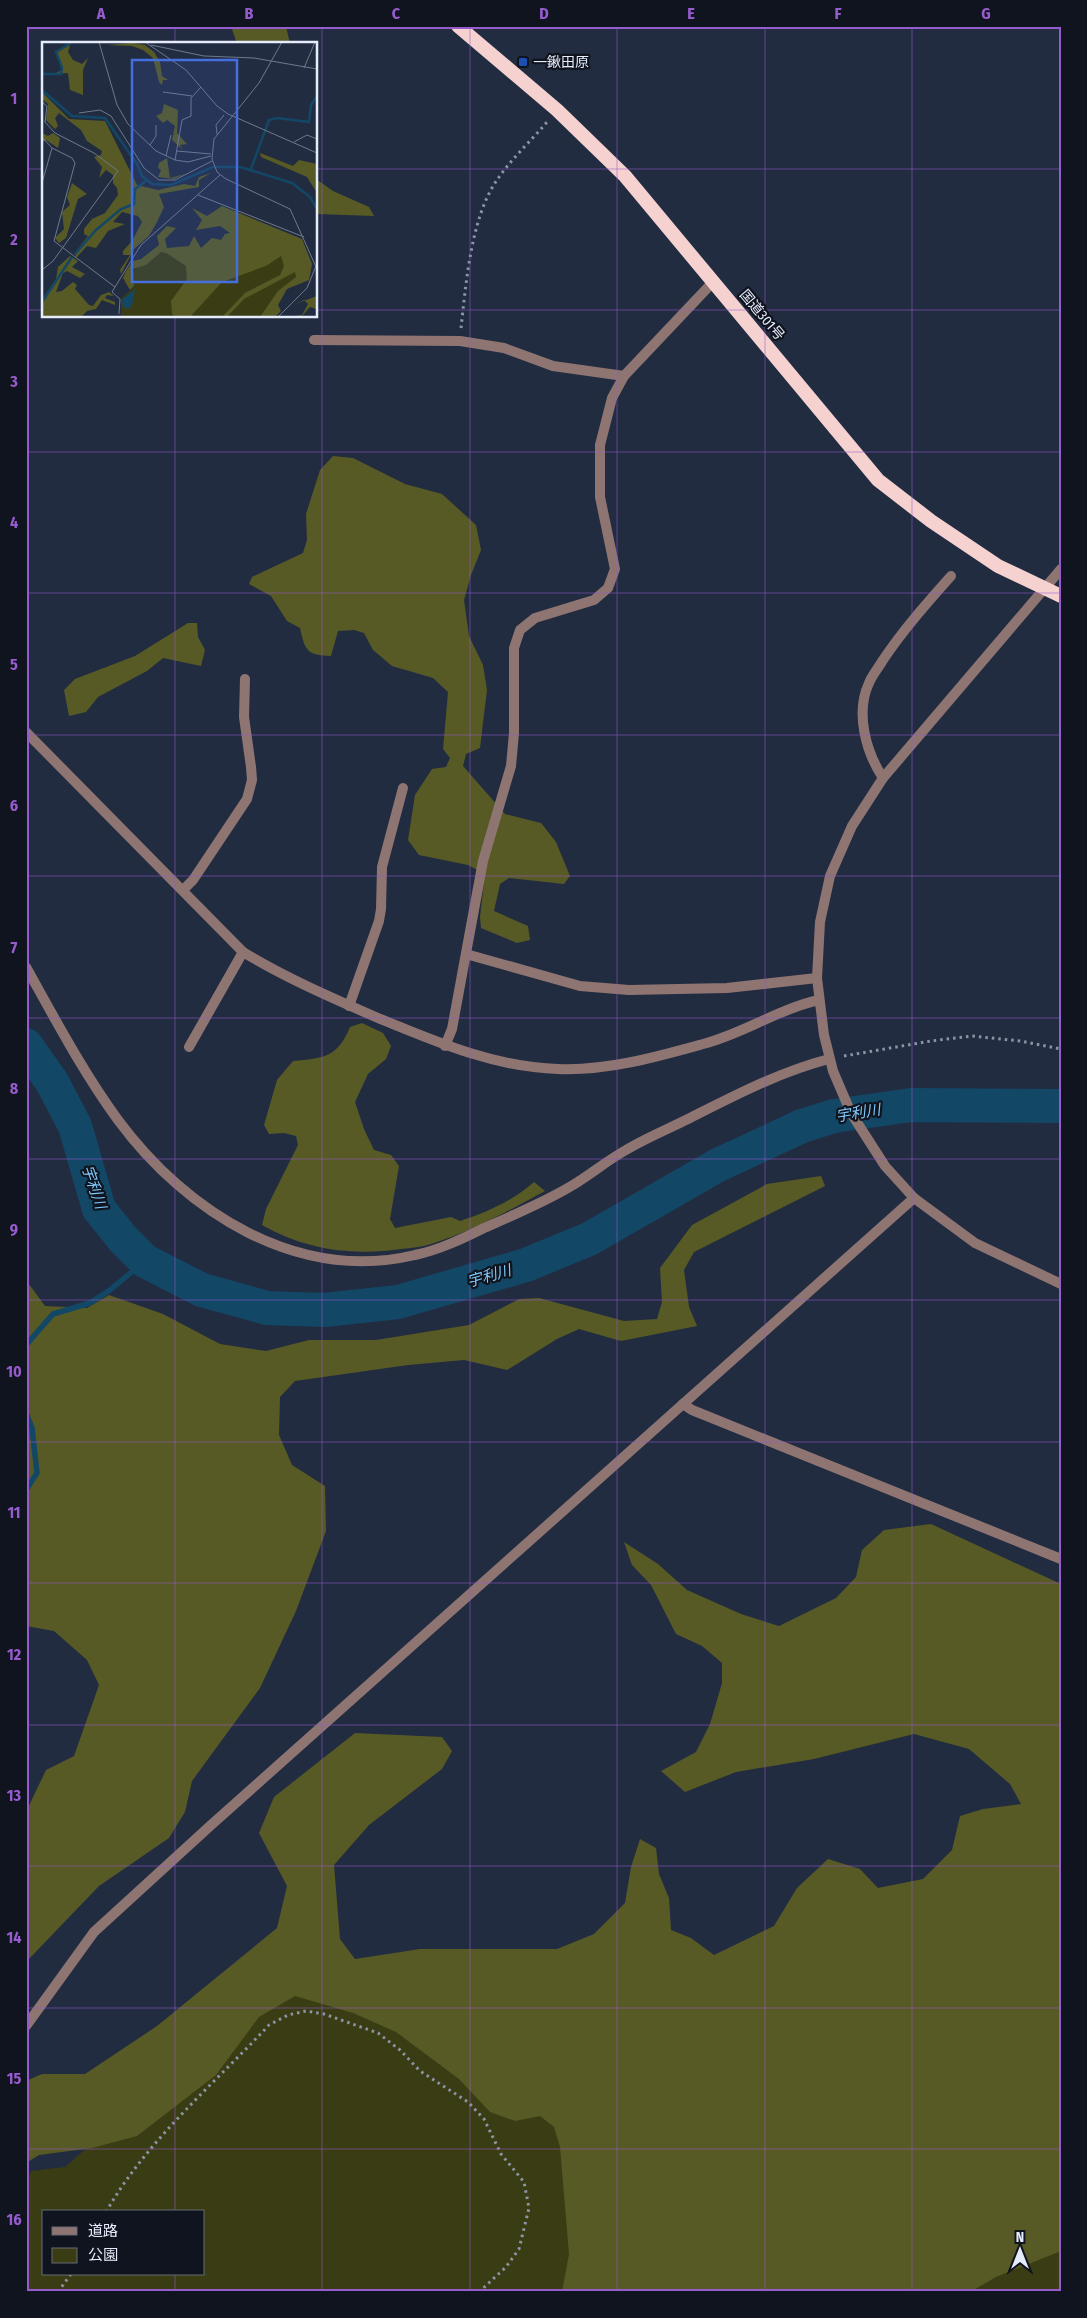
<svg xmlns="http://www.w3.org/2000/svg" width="1087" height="2318" font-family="'Fira Sans Condensed','Noto Sans JP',sans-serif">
	<rect width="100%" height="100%" fill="#222c41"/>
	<!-- green -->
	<g fill="#3a3c13" fill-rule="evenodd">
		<path d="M291 1985 562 2084 606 2292H26V2179L31 2171 65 2167 249 2004ZM44 2212H204V2274H44Z"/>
		<polygon points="1061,2212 1061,2292 916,2292"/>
	</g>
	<!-- forest -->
	<g fill="#575a25">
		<polygon points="231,26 286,26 290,44 237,44"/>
		<polygon points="316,179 333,191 369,207 374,216 316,214"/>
		<path d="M333 456 353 458 405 484 442 494 476 525 481 550 471 575 464 600 469 636 483 665 487 690 480 748 466 754 463 766 505 814 541 823 556 842 570 876 564 884 509 878 500 884 494 911 528 926 530 940 517 943 481 928 480 917 485 874 468 865 419 855 408 840 415 795 432 769 446 767 450 758 443 749 448 692 433 678 392 666 373 650 364 633 354 630 338 631 331 656C307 655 305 651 300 628L287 621 271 596 249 584 252 577 303 553 307 540 306 514 320 470Z"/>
		<polygon points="188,623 197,623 198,637 205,650 201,666 163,658 147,671 98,697 86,712 69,716 64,690 75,679 135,656"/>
		<path d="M362 1023 383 1033 391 1046 386 1059 368 1074 355 1102 364 1129 374 1150 391 1155 399 1166 390 1219 395 1228 451 1217 460 1221C486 1213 514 1200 534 1182L545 1191C508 1211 471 1232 431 1244 422 1247 411 1248 401 1249 352 1256 306 1250 262 1225L266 1209 298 1145 296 1136 284 1133 269 1134 264 1125 277 1080 293 1061C324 1058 337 1058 350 1027Z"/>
		<polygon points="821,1176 825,1186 694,1252 684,1270 689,1307 697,1326 621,1341 579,1329 557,1339 507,1370 464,1360 408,1365 295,1381 280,1397 279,1435 292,1465 325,1486 326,1531 296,1611 260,1688 192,1781 185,1812 169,1838 99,1886 26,1962 26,1812 46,1770 74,1756 99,1685 87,1660 54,1631 26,1626 26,1280 45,1306 87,1308 109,1295 163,1314 220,1344 266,1351 309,1340 376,1340 469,1325 519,1299 539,1298 624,1321 657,1319 662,1302 660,1268 692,1225 767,1184"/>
		<polygon points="931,1524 1061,1584 1061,2251 996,2277 970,2292 562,2292 569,2254 560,2147 554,2127 540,2116 515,2121 490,2112 459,2079 396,2032 353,2013 295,1996 259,2017 216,2075 137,2136 92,2148 39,2155 26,2163 26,2081 42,2074 85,2074 157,2026 277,1928 287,1886 259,1833 274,1797 355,1733 442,1737 452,1751 442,1769 369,1825 334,1865 340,1939 355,1959 420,1949 557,1949 594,1934 625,1903 631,1867 640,1839 656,1848 659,1874 669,1898 671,1930 691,1938 714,1955 774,1926 797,1888 828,1859 860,1869 878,1888 923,1879 952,1850 960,1816 983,1809 1021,1804 1010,1784 969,1749 914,1734 814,1759 736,1772 685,1792 661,1771 696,1752 710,1724 722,1683 722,1663 702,1646 676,1634 651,1585 632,1565 624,1542 658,1564 687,1590 741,1614 779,1626 836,1598 856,1577 862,1550 884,1530"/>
	</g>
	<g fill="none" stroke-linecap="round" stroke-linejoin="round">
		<!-- stream -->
		<g stroke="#134766" stroke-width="5.5">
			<polyline points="26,1345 53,1314 90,1303 110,1290 145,1261"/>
			<polyline points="26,1413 32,1428 37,1473 26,1490"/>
		</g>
		<!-- river -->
		<polyline stroke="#134766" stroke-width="34" points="26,1045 52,1082 75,1126 99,1209 123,1239 145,1261 202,1290 267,1308 324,1310 398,1302 526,1265 589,1239 718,1165 802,1126 834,1116 911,1105 1061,1106"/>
		<!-- path -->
		<g stroke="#8c94a6" stroke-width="3" stroke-dasharray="2.5 4" stroke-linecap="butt">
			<path d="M461 328C466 284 471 217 497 180 511 159 531 141 547 122"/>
			<polyline points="844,1056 931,1041 972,1036 1020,1041 1061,1049"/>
			<path d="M106 2212C147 2140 213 2085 269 2025L288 2015 306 2011 324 2014 378 2033 400 2050 420 2071 468 2102 484 2119 501 2154 524 2182 529 2208 519 2249 506 2267 479 2292"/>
			<polyline points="58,2292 71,2274"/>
		</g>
		<!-- service -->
		<path stroke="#8f7572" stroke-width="10" d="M26 967C55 1019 83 1072 118 1120 186 1212 297 1283 415 1255 439 1250 462 1239 484 1228 514 1215 545 1202 573 1185 591 1174 608 1160 626 1150 646 1138 668 1129 688 1119 734 1096 779 1072 829 1059"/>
		<!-- minor -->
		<g stroke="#8f7572" stroke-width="10">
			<polyline points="314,340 460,341 504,348 553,366 624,376"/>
			<polyline points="1044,589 1061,569"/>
			<path d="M26 732 243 952C286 978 332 998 378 1018 436 1042 494 1067 558 1069 607 1071 656 1057 703 1044 743 1034 778 1009 819 1000"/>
			<path d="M883 778C866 752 855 713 869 683 872 675 879 667 883 660 903 630 927 603 951 576"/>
			<polyline points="183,890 193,880 247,799 252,780 251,767 244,717 245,679"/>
			<polyline points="466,954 580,986 629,990 727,988 817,978"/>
			<polyline points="349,1006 379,921 381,909 382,867 403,788"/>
			<polyline points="445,1046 452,1029 483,861 511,766 514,733 514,648 520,630 535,618 594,600 608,588 615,569 600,497 600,445 612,398 624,376 713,282"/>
			<polyline points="189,1047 243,952"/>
			<polyline points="683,1404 692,1410 1061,1559"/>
			<polyline points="26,2026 94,1932 210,1826 914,1198"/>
		</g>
		<!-- tertiary -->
		<polyline stroke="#8f7572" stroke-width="10" points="1044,589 883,778 852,826 830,876 820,922 817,978 824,1035 833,1071 851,1113 885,1166 914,1198 975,1243 1061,1284"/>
		<!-- trunk -->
		<polyline stroke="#f5d2d0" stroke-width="14" points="458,26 557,110 625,176 878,480 931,521 998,566 1061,596"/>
	</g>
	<!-- grid -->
	<path fill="none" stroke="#965cce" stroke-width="1" stroke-opacity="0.55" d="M175 26V44M322 26V2292M470 26V2292M617 26V2292M765 26V2292M912 26V2292M26 169H44M316 169H1061M26 310H44M316 310H1061M175 316V2212M26 452H1061M26 593H1061M26 735H1061M26 876H1061M26 1018H1061M26 1159H1061M26 1300H1061M26 1442H1061M26 1583H1061M26 1725H1061M26 1866H1061M26 2008H1061M26 2149H1061M175 2274V2292"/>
	<!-- markers -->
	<rect fill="#1a4fb4" stroke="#10141e" stroke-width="2" x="518" y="57" width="10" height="10" rx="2.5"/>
	<g text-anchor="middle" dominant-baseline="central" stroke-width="4.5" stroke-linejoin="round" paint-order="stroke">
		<!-- poi labels -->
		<g font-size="14" fill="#e5ecfb" stroke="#10141e" text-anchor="start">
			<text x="533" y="62">一鍬田原</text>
		</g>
		<!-- street labels -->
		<g font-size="14" fill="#e5ecfb" stroke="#10141e">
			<text transform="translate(762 315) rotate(50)">国道301号</text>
		</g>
		<!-- water labels -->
		<g font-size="15" font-style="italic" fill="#7fcbff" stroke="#10141e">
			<text transform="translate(858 1113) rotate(-9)">宇利川</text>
			<text transform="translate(94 1187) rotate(71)">宇利川</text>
			<text transform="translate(489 1276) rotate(-16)">宇利川</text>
		</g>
	</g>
	<!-- overview -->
	<g transform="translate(42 42)">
		<rect width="275" height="275" fill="#222c41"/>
		<path d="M118 208 175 240 235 212 242 214 256 233 220 275H79V257L92 245 91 229Z" fill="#3a3c13"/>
		<path d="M90 1 103 3 112 10 118 20 120 34 126 38H121L120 43 117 40 111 16 101 8 90 4 65 3ZM28 3 26 10 31 18 40 22 46 16 41 28V53L28 48 26 31 12 32 20 28 15 10ZM0 50 27 77 63 79 95 143 116 148 142 142 153 144 157 135 169 131 157 138V145L117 152 122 165 115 180 107 194 92 207 79 232 78 228 88 213H81V209L90 199 100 180 96 174 80 170 71 180 83 182 66 189 54 206 45 204 34 216 33 211 46 194 42 192V187L50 177 63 171 76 153 75 146 71 141V133L64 128 57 136 60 125 52 115 59 113 60 109 45 99 39 88 17 71 13 76 16 84 13 87 4 78 6 62 0 57ZM122 62 136 68 135 91 145 102 138 103 141 108 130 98 133 84 125 78 121 81 114 74 120 71ZM0 91 6 94 11 91 18 96 16 106 4 98 0 101ZM218 111 251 124 257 118 275 122V151L265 135 219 115ZM125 116 128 136 143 132 132 137 116 135 119 128 116 126 117 121ZM30 141 45 152 36 157 24 196 17 201 13 196 22 187 20 170 28 163 25 155ZM180 164 260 197 270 222 267 238 245 247 236 263 239 269 233 275H218L236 249 254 235 253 230 202 257 185 275H180L203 251 238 233 242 224 239 214 224 224 180 240 149 274 132 275 130 271 129 259 145 237 144 224 124 211 119 210 104 223 91 227 92 244 88 248 81 236 84 229 91 219 99 217 117 203 115 194 125 184 134 186 123 197 125 206 147 204 152 194 159 206 170 196 179 198 183 192 188 191 178 184 154 188 160 178 150 166 165 174ZM28 214 36 219 30 225 43 232 38 236 25 229 21 231 14 250 20 249 31 240 35 243 33 247 47 263 51 264 59 253 67 250 72 254 65 253 63 256 73 260V263L60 258 54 267 45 269 39 275H0V258L14 237 16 225ZM275 254 274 275V267L268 265 261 273 257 275H247L260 273 266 262 262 258 253 262Z" fill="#575a25"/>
		<path d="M93 247 90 263 86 267 81 265 80 258Z" fill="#134766"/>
		<path fill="none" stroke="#134766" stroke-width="2.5" d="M0 32H19L20 26 14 10 30 0M0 48 30 74 63 76 95 122 100 134 110 142 129 143 171 125H198L250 141 268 155 275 167M209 127 227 78 235 76 267 80 269 63 275 54M33 212 54 188 79 167 92 162 93 147 104 139M0 260 30 215"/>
		<path fill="none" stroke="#70798b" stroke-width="1" d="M57 0 75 63 86 82 114 109 133 118 146 120 169 114M103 0 144 28 175 64 186 72 275 111M240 0 217 41 172 97 170 117 175 130 184 137 248 167 275 227M109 3 162 14 212 16 275 27M262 26 273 0M121 50 150 54M0 60 5 64 3 80 13 91 52 111 76 129 11 219 0 228M37 71 58 68 69 74 102 126 117 138H133L170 119M175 92 174 83 182 73M0 95 10 106 30 116 33 121 12 199 73 245 99 203 178 133M252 100 265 93 275 97M108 103 114 94V83M135 109 169 112M124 114 129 93M133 118 140 78 149 74V56L159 45M0 141 10 106M156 153 262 195M73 245 70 250 78 257 77 272M236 275 265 246 274 224"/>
		<path fill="#456edf" fill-opacity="0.15" stroke="#456edf" stroke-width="2.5" d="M90 18H195V240H90Z"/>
		<rect width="275" height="275" fill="none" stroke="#e5ecfb" stroke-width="2.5"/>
	</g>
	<!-- border -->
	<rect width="1087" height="2318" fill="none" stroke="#10141e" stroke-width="55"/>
	<!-- legend -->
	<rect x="42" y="2210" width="162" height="65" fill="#10141e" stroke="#656a76"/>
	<rect x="52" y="2227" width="25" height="8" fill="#8f7572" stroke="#656a76"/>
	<text x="88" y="2236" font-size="15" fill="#e5ecfb">道路</text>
	<rect x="52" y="2248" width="25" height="15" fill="#3a3c13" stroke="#656a76"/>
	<text x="88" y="2260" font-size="15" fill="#e5ecfb">公園</text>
	<!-- north arrow -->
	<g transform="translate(1020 2250)" stroke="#10141e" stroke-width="4" paint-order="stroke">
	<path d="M0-4L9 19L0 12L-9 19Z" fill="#e5ecfb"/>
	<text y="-8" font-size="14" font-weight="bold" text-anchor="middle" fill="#e5ecfb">N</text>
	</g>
	<rect x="28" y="28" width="1032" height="2262" fill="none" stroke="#965cce" stroke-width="2"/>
	<g font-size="16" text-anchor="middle" font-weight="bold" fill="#965cce">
		<text x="101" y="19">A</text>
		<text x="249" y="19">B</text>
		<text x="396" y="19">C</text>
		<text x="544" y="19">D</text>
		<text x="691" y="19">E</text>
		<text x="838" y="19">F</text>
		<text x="986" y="19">G</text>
		<text x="14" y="104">1</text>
		<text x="14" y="245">2</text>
		<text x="14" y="387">3</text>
		<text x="14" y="528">4</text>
		<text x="14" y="670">5</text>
		<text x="14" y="811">6</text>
		<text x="14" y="953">7</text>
		<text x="14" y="1094">8</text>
		<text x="14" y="1235">9</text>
		<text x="14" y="1377">10</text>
		<text x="14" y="1518">11</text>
		<text x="14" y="1660">12</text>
		<text x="14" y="1801">13</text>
		<text x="14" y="1943">14</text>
		<text x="14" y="2084">15</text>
		<text x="14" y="2225">16</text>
	</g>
</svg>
